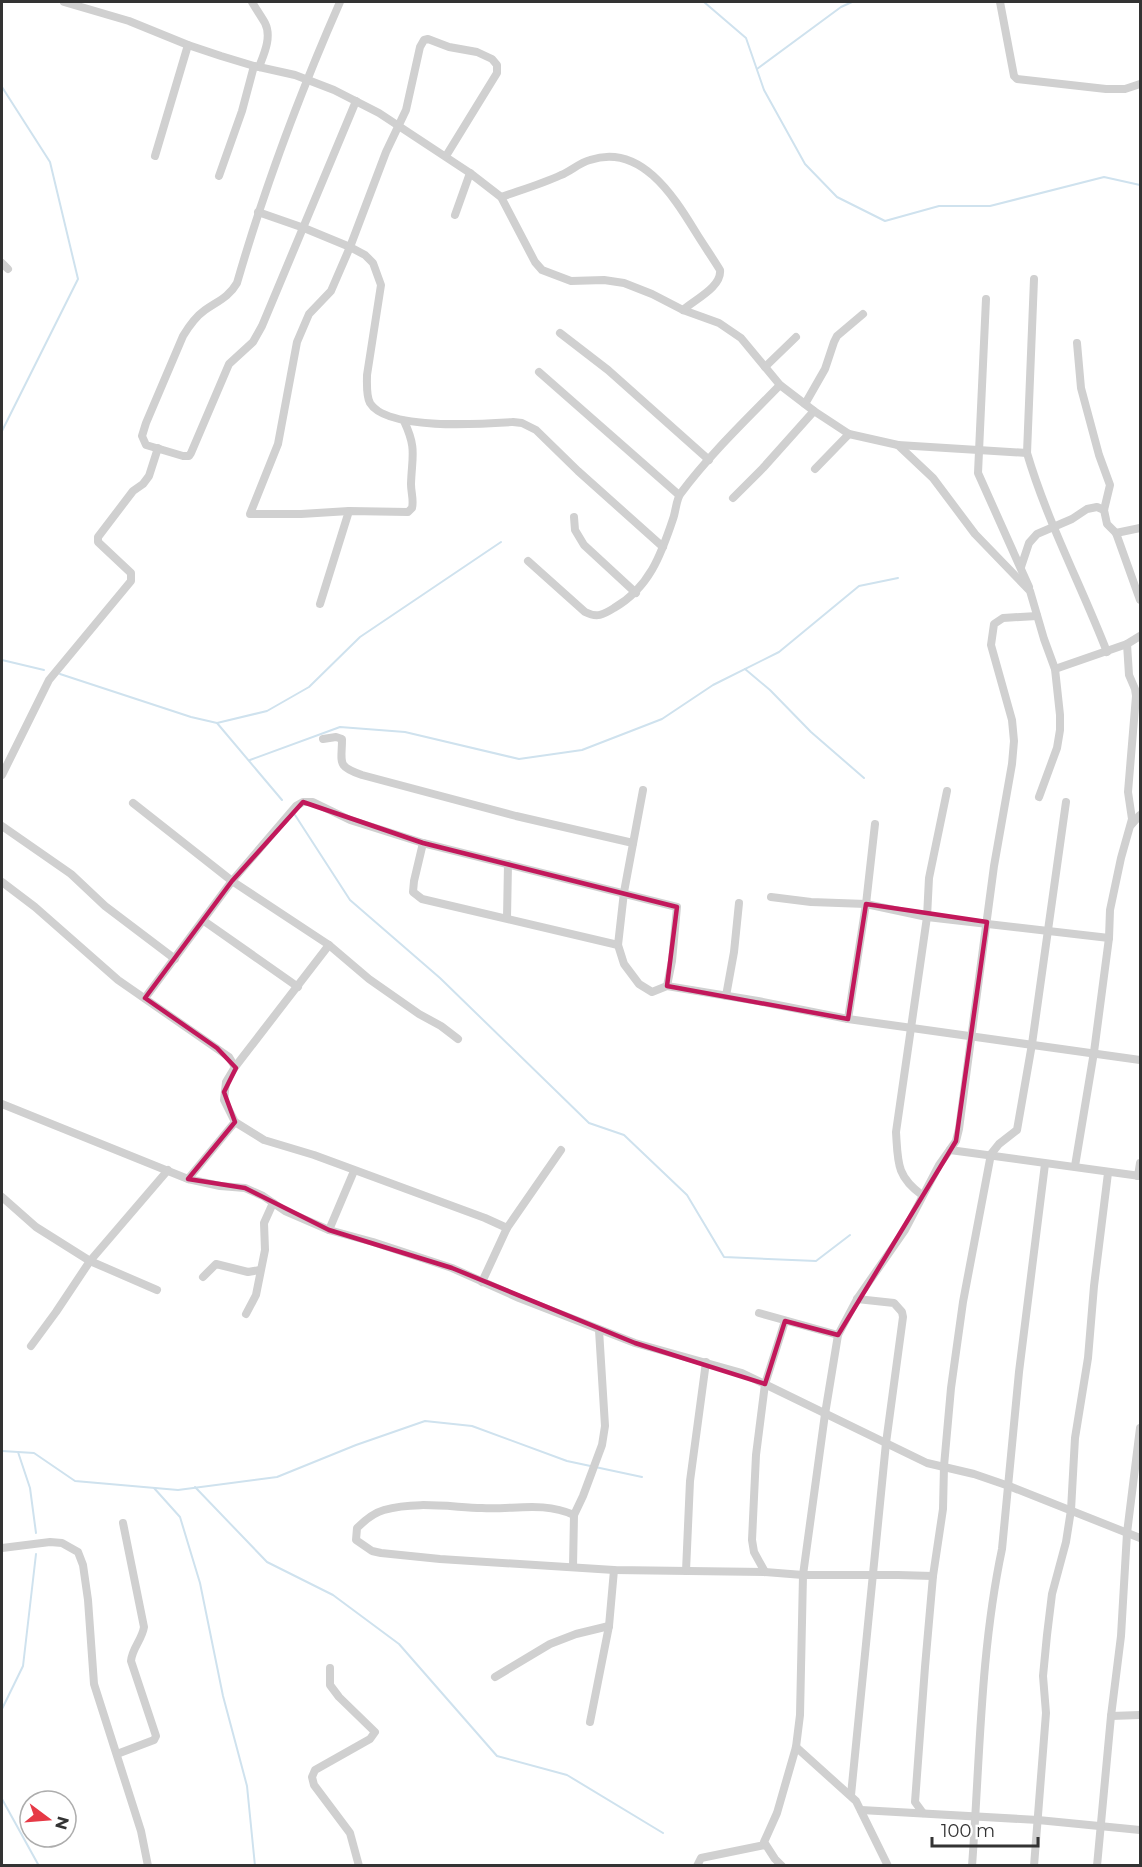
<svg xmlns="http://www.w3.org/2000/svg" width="1142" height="1867" font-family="Montserrat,sans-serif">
	<rect width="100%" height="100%" fill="#fff"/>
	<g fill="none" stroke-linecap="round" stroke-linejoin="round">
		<!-- stream -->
		<g stroke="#cfe2ee" stroke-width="2">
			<polyline points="704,2 746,38 764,90 805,164 837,197 885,221 939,206 990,206 1104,177 1140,185"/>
			<polyline points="757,69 841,7 852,2"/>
			<polyline points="2,87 50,162 78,279 2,431"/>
			<polyline points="2,660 44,670"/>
			<polyline points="745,669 770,690 811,732 864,778"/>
			<polyline points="60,674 191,717 217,723 282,800"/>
			<polyline points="217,723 267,711 309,687 360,637 501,542"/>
			<polyline points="250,760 340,727 405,732 519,759 582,750 662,719 713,685 779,652 859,586 898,578"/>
			<polyline points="295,815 350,900 440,978 589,1123 624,1135 687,1195 724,1257 816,1261 850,1235"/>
			<polyline points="2,1451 34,1453 75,1481 178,1490 277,1477 356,1445 425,1421 472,1426 567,1461 642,1477"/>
			<polyline points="18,1452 30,1488 36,1533"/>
			<polyline points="195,1487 267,1562 333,1595 399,1644 497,1756 567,1775 663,1833"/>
			<polyline points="154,1488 180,1517 200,1583 223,1696 247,1786 255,1866"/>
			<polyline points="2,1709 23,1666 36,1554"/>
			<polyline points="2,1799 39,1866"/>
		</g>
		<!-- street -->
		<g stroke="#d0d0d0" stroke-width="8">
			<polyline points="64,2 129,21 188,45 221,56 254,66 295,75 334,90 379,113 470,173 501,197 535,262 542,270 571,281 604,280 624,283 652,294 683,310 719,323 741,338 780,385 814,411 849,434 898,445 933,478 975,534 1030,591 1044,639 1055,669 1060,715 1060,730 1057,748 1039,797"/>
			<path d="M252 2C256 9 261 16 265 23 272 37 264 54 259 67"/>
			<path d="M340 2C300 93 265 186 237 283 229 297 218 301 205 310 195 317 189 326 183 336L146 423 142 436 146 445 183 456H189L191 453 229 364 253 342 262 326 356 101"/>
			<polyline points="1000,2 1014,76 1017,79 1106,89 1125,89 1140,84"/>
			<polyline points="155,156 188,45"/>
			<polyline points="219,176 242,111 254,66"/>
			<path d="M501 197C521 190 542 184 561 175 571 171 579 163 590 160 640 143 673 195 695 231 703 244 712 257 720 270 722 287 694 300 683 310"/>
			<path d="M258 212 304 228 350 247 365 255 373 263 381 285 367 375C367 383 366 396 370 403 387 431 483 424 513 422L522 423 536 430 578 471 663 547"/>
			<polyline points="455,215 470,173"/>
			<polyline points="2,263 8,269"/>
			<path d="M1034 279 1027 453C1047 521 1081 585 1107 652"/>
			<polyline points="986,299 978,473 1029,587"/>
			<polyline points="560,333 608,370 709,460"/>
			<polyline points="1077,343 1081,388 1099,455 1110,485 1104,510 1107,524 1116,533 1140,600"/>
			<polyline points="765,367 796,337"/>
			<polyline points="539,372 679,495"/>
			<polyline points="805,404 825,369 834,342 837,336 863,314"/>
			<path d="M404 421C417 449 412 455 411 484 411 493 414 500 412 508L408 512 349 511 301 514H250L278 444 297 342 309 314 331 291 350 247 386 152 406 110 420 47 424 40 428 39 449 47 477 52 492 59 497 65V73L446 156"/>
			<polyline points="898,445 1027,453"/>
			<polyline points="815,469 849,434"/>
			<polyline points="733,498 763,468 814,411"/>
			<polyline points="574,517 575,530 584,545 636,593"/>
			<polyline points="1116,533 1140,528"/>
			<path d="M528 561 585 612C597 618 603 615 614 608 649 588 661 555 673 519 676 511 676 499 681 493 710 454 747 419 780 385"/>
			<polyline points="1021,567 1029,543 1037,534 1072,519 1087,509 1097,507 1104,510"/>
			<polyline points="320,604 349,511"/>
			<polyline points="1127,644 1140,636"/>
			<polyline points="1055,669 1127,644 1129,675 1135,689 1136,696 1128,792 1132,819 1121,858 1110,910 1109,938 1094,1052 1075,1166"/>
			<path d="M323 739 336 737 342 739C342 763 336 766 362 775L516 816 633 843"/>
			<polyline points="2,775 49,680 131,581 131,573 98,542 98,537 133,491 143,484 149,476 158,448"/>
			<polyline points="643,790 624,892 618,945 624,964 639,984 652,992 667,986 758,1001 848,1019 1140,1060"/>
			<polyline points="133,803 232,881 329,945 369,979 419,1014 441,1026 458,1039"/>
			<polyline points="1131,825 1140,815"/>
			<polyline points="2,826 71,874 105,906 175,959"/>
			<polyline points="423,843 414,881 413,892 422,899 618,945"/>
			<polyline points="2,882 35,907 118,980 229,1057 235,1067 226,1082 224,1100 235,1122 264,1140 314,1155 485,1218 507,1228"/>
			<polyline points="771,897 811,902 866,904 927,917 1109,938"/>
			<polyline points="507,918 508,864"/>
			<polyline points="204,921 298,987"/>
			<polyline points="726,996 734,952 739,903"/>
			<polyline points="145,998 232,881 296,806 303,802 313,802 350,820 423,843 677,907 672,961 667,986"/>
			<polyline points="848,1019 866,904 875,824"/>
			<polyline points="235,1067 329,945"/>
			<polyline points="2,1104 188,1179 220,1186 245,1188 263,1196 285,1211 329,1230 373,1242 452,1268 519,1298 635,1343 742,1373 927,1463 974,1474 1009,1486 1140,1538"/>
			<polyline points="950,1150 1140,1176"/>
			<polyline points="1138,1176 1140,1163"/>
			<polyline points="188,1179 235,1122"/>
			<path d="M922 1195C896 1176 898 1162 896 1132L927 917 929 878 947 791"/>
			<polyline points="2,1197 36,1227 90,1261 157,1290"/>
			<polyline points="329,1230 354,1171"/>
			<polyline points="203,1277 216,1264 248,1272 260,1270"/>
			<polyline points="482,1282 507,1228 561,1150"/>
			<polyline points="759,1313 838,1335"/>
			<polyline points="246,1314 256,1295 265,1250 264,1223 273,1203"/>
			<polyline points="31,1346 56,1312 90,1261 168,1170"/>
			<path d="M574 1515C543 1501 513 1510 482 1508 450 1507 415 1501 384 1510 373 1513 365 1520 357 1528L356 1540 372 1551 381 1553 440 1559 614 1570 765 1572 803 1575H898L933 1576"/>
			<polyline points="2,1548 50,1542 62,1543 78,1552 83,1565 88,1600 94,1684 141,1831 148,1866"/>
			<polyline points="573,1567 574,1515 583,1496 602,1445 605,1426 599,1330"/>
			<polyline points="686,1571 690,1481 706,1362"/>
			<polyline points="765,1572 754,1552 752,1540 756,1455 765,1384 785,1321"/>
			<polyline points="330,1668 330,1685 339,1697 375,1732 370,1739 315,1770 312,1777 314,1785 350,1833 359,1866"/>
			<polyline points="495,1677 550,1644 576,1634 609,1626"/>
			<polyline points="1111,1716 1140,1715"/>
			<polyline points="590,1722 609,1626 614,1570"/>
			<polyline points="796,1747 856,1801 888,1866"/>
			<path d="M117 1754 154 1740 156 1736 131 1661C132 1648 142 1640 144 1627L123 1523"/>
			<polyline points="851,1795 886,1443 903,1317 902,1312 894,1303 857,1299"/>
			<polyline points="861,1810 1038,1820 1140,1830"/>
			<polyline points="923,1813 915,1802 925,1667 933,1576 943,1509 944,1466 951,1388 963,1302 991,1154 999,1144 1017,1130 1032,1044 1066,802"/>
			<polyline points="697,1866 701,1858 765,1845"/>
			<polyline points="782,1866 775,1859 764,1842 777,1813 796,1747 800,1715 803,1575 825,1414 838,1335 857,1299 905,1230 939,1165 956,1141 959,1129 994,866 1012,764 1014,741 1012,720 991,645 994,624 1003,618 1037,616"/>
			<path d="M972 1866C980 1760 980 1653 1002 1549L1019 1372 1045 1164"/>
			<polyline points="1034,1866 1046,1713 1043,1676 1047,1635 1052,1594 1066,1542 1071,1510 1075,1438 1088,1358 1094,1286 1108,1173"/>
			<polyline points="1097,1866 1111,1716 1121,1636 1127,1533 1140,1428"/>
		</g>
	</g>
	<!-- marked area -->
	<path fill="none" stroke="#c2185b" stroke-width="4.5" stroke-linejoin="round" d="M303 802 423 843 677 907 667 986 848 1019 866 904 987 922 956 1141 838 1335 785 1321 765 1384 635 1343 452 1268 329 1230 245 1188 188 1179 235 1122 224 1092 236 1068 217 1048 145 998 232 881Z"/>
	<!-- border -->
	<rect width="1142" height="1867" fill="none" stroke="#333333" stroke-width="6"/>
	<!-- north arrow -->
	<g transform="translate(48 1819) rotate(106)"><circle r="28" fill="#ffffff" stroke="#adadad" stroke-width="1.5"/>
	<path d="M0-4.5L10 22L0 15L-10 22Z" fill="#e63946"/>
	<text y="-9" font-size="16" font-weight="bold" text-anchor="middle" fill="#333333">N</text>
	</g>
	<!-- scale -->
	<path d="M932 1837v9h106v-9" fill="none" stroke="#333333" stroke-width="3"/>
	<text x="941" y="1837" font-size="18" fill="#333333" stroke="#ffffff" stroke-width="4.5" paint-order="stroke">100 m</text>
</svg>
